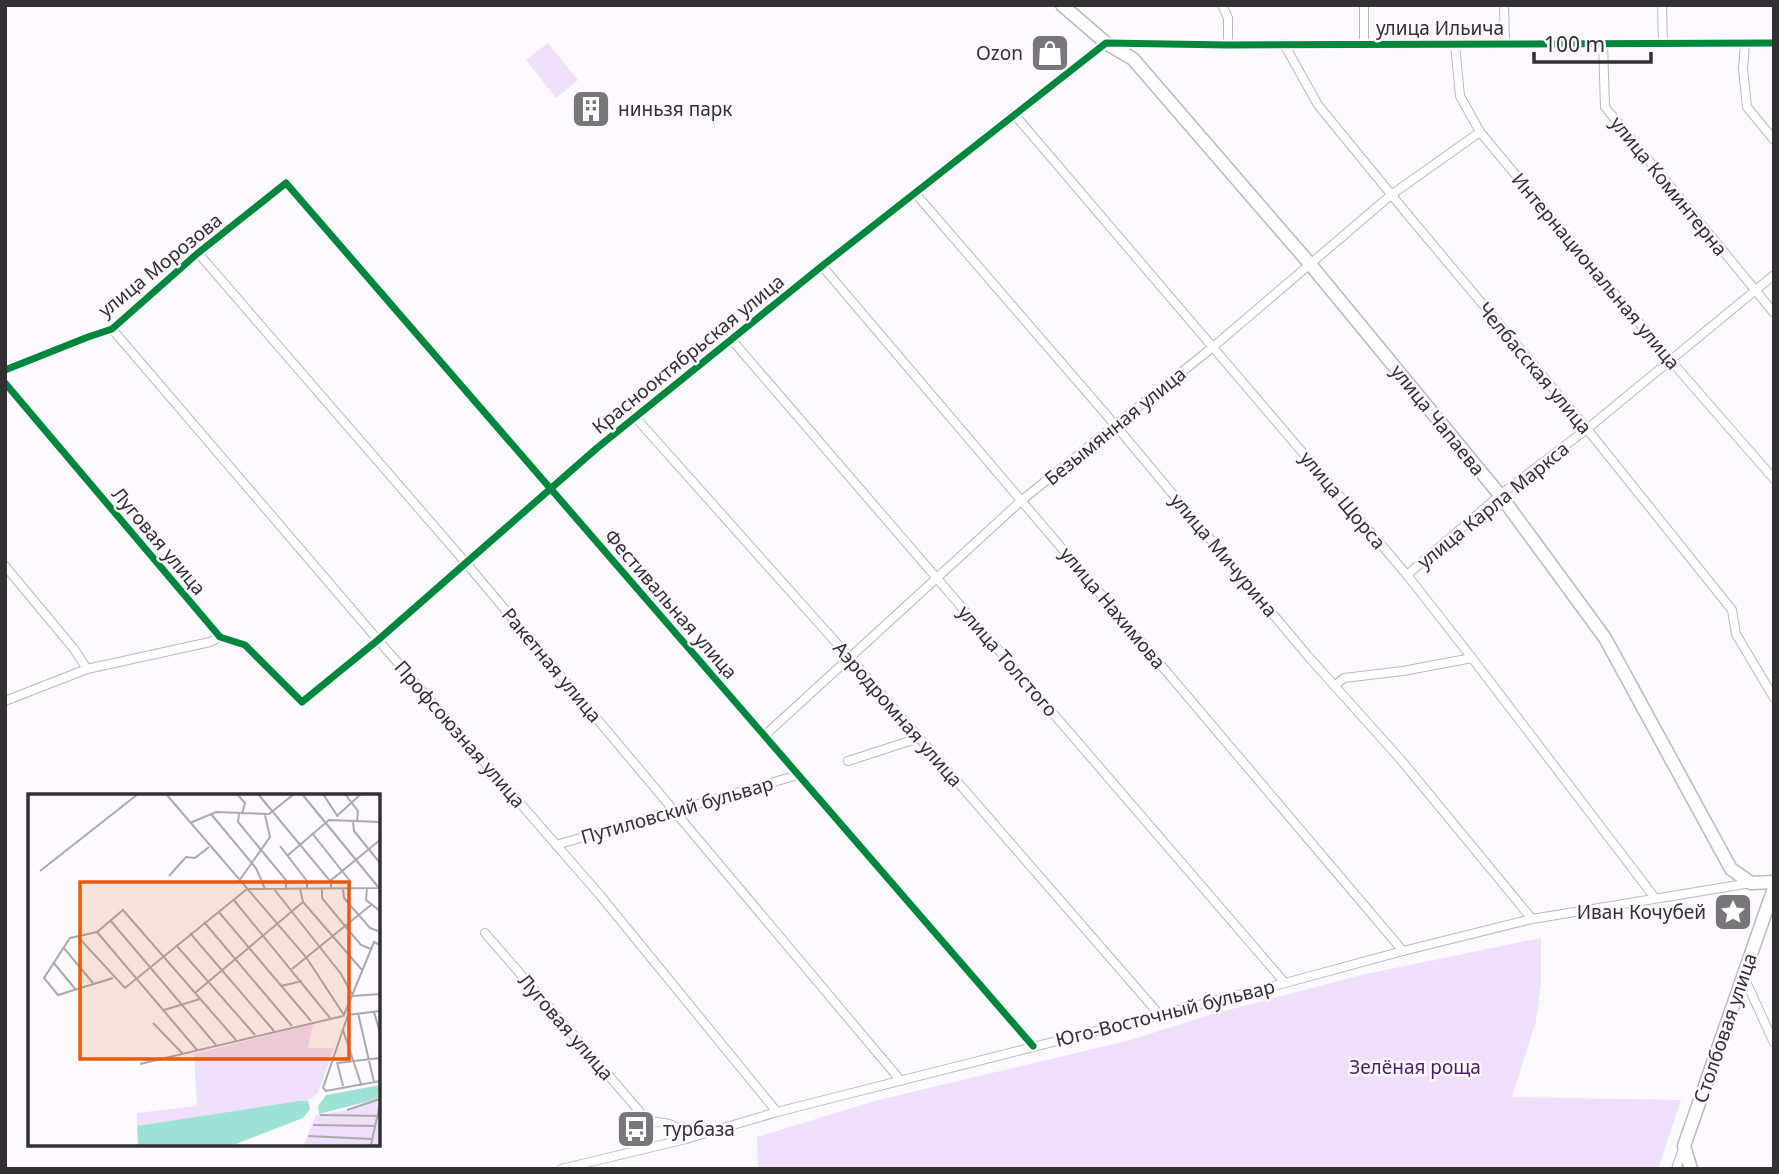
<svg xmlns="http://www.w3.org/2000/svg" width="1779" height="1174" font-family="'Noto Sans',sans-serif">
	<rect width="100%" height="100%" fill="#fbf9fd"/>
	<!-- green -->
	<g fill="#efdffa">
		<polygon points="548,43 578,80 556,98 526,60"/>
		<polygon points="1541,938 1541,984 1536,1021 1512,1097 1681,1100 1658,1169 758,1169 757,1137 878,1100 1127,1041 1213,1014 1361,975"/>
	</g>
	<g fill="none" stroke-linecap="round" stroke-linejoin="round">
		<!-- street casing -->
		<g stroke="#bab8bb" stroke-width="10">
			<g id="street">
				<polyline points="1222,5 1228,18 1228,45"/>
				<polyline points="1364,5 1364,44"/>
				<polyline points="1504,5 1505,43"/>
				<polyline points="1662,5 1663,44"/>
				<polyline points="1745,43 1743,69 1747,107 1774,140"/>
				<polyline points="1284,44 1318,105 1408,215 1587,429 1732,610 1736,634 1774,698"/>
				<polyline points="1455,44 1460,96 1480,132 1671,361 1774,479"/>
				<polyline points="1603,44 1605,107 1774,313"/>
				<polyline points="1014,114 1407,575 1472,658 1655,898"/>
				<polyline points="915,193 1116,426 1307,655 1401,760 1532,919"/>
				<polyline points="198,253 466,563 901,1081"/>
				<path d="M822 266C1017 493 1209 723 1403 951"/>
				<polyline points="112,329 378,640 599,894 777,1112"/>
				<polyline points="731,339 1285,983"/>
				<polyline points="5,370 88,337 112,329 198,253 286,183 1033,1046"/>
				<polyline points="5,383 220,637 245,645 302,702 378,640 597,448 822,266 1106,43 1228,45 1774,43"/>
				<polyline points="635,417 849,657 1159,1014"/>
				<polyline points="5,566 74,649 87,669"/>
				<polyline points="1407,575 1500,495 1587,429 1774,275"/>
				<polyline points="1334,686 1344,678 1403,671 1472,658"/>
				<polyline points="5,701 87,669 210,642 220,637"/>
				<polyline points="764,736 1022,500 1213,347 1391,195 1480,132"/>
				<polyline points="848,761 919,738"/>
				<polyline points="556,845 798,775"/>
				<path d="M485 933 648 1121C667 1123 674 1121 686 1139"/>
				<polyline points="1743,975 1774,1043"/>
				<polyline points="642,1150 642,1135 648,1121"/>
				<polyline points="561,1169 686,1139 777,1112 1285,983 1403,951 1532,919 1751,883"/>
				<polyline points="1676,1169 1684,1146"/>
			</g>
		</g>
		<!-- secondary casing -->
		<g stroke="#bab8bb" stroke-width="15">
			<g id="secondary">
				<polyline points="1062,5 1106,43 1133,59 1310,264 1500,495 1605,638 1731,869 1751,883 1774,882"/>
				<polyline points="1691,1169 1684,1146 1774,888"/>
			</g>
		</g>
		<!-- street -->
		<use href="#street" stroke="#fefeff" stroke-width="8"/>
		<!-- secondary -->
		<use href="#secondary" stroke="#fefeff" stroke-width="12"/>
		<!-- cycleway casing -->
		<g stroke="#fcf8fe" stroke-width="11">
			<g id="cycleway">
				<polyline points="5,370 88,337 112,329 198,253 286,183 1033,1046"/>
				<polyline points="5,383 220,637 245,645 302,702 378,640 597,448 822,266 1106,43 1228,45 1774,43"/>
			</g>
		</g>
		<!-- cycleway -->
		<use href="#cycleway" stroke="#00873e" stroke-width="7"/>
	</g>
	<!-- icons -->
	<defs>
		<g id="shop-square" transform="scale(2.0125)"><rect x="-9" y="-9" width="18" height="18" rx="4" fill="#78767a" stroke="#fcf8fe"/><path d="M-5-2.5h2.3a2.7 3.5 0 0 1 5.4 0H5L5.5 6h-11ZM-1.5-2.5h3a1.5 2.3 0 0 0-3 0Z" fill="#fff"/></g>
		<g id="building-square" transform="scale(2.0125)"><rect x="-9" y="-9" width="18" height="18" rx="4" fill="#78767a" stroke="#fcf8fe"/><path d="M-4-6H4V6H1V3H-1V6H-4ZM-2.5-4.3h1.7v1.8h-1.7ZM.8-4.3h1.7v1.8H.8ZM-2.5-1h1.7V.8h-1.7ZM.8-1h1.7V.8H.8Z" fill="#fff"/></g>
		<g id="sight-square" transform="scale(2.0125)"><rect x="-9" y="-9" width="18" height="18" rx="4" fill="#78767a" stroke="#fcf8fe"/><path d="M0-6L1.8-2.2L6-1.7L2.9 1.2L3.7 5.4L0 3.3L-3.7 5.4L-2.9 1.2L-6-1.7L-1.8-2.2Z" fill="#fff"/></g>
		<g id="bus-square" transform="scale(2.0125)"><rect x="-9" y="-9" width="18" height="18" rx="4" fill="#78767a" stroke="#fcf8fe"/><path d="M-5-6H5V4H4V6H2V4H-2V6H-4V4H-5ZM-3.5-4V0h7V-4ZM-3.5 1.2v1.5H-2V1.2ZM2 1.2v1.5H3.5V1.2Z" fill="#fff"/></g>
	</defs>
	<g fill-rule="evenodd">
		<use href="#shop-square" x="1050" y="53"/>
		<use href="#building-square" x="591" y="109"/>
		<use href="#sight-square" x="1733" y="912"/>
		<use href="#bus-square" x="636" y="1129"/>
	</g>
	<g text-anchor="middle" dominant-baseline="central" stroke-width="5" stroke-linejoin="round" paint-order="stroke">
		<!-- street labels -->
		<g font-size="19" fill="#323033" stroke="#fcf8fe">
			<text x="1440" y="28">улица Ильича</text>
			<text transform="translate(1669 186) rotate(51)">улица Коминтерна</text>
			<text transform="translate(160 265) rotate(-39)">улица Морозова</text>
			<text transform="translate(1596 271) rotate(50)">Интернациональная улица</text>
			<text transform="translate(688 354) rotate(-39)">Краснооктябрьская улица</text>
			<text transform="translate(1535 368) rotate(50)">Челбасская улица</text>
			<text transform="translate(1438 420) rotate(51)">улица Чапаева</text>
			<text transform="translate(1115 426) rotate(-39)">Безымянная улица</text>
			<text transform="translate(1343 500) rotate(50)">улица Щорса</text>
			<text transform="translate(1493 505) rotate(-39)">улица Карла Маркса</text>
			<text transform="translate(159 541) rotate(50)">Луговая улица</text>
			<text transform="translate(1224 555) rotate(50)">улица Мичурина</text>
			<text transform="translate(671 604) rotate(49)">Фестивальная улица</text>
			<text transform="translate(1113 608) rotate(50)">улица Нахимова</text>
			<text transform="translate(1008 661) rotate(49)">улица Толстого</text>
			<text transform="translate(552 665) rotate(50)">Ракетная улица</text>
			<text transform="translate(898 714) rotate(49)">Аэродромная улица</text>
			<text transform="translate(460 734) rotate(49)">Профсоюзная улица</text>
			<text transform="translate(677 810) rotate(-16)">Путиловский бульвар</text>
			<text transform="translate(1165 1013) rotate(-14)">Юго-Восточный бульвар</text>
			<text transform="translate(566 1027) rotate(49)">Луговая улица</text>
			<text transform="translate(1725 1028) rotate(-71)">Столбовая улица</text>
		</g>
		<!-- poi labels -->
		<g font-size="19" fill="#323033" stroke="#fcf8fe" text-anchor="end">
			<text x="1023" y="53">Ozon</text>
			<text x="618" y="109" text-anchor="start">ниньзя парк</text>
			<text x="1706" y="912">Иван Кочубей</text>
			<text x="663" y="1129" text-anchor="start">турбаза</text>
		</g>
		<!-- park labels -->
		<g font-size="19" fill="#4d1c65" stroke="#fcf8fe">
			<text x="1415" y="1067">Зелёная роща</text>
		</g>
	</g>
	<!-- overview -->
	<g transform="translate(28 794)">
		<rect width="352" height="352" fill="#fbf9fd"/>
		<path d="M285 230 280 254H306L290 299 280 307 109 332V319L169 312 166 260ZM352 302V351H276L288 321 319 316Z" fill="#efdffa"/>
		<path d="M352 291 349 305 291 320 290 312 298 301ZM272 307H280L282 315 275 324 205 351H110L109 332Z" fill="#9ee2d6"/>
		<path fill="none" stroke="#aba9ac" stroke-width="2" d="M138 0 278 163 316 221 346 148 352 151M209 0 217 9 214 20M230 0 303 88V95M274 0 351 94M295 0 310 23M317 0 330 17 329 27M211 19 210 28 258 86V95M183 20 228 74 237 95M310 21 333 0M325 27 326 37 352 69M162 29 188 18 241 20 266 0M284 39 322 87V95M252 52 279 87V95M259 62 301 26 352 28M12 77 110 0M141 82 158 63 167 64 181 53M211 87 242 43 237 21M302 87 352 46M339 94 338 106 352 117M246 95 313 180 325 202 352 200M272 95 275 108 334 176M294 95V104L317 132 333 151 343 155M315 95 316 104 342 134 350 137M205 105 302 224M190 117 283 227M82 126 188 251M176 128 264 232M69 138 169 256M162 139 246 237M51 144 97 194 219 95 351 94M148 151 227 241M35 153 65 189M25 168 48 196M264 175 343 111M85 184 30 201 16 184 42 144 69 138 95 116 208 246M253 192 274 187M167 199 275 108M136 216 172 205M352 217 320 221 295 294 298 297 352 287M346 218 352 239M330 219 346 288M125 229 155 260M315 236 333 290M309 268 315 292M309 269 352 264M112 270 315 222M319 316 352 305M292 321 352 322M285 331 347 332M280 342 344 345M343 351 352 310"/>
		<path fill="#e8590c" fill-opacity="0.15" stroke="#e8590c" stroke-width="3.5" d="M52 88H321V265H52Z"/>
		<rect width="352" height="352" fill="none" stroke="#323033" stroke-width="3.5"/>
	</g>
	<!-- border -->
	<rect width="1779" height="1174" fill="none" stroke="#323033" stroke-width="14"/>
	<!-- scale -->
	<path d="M1534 52v10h117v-10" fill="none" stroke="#323033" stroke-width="3.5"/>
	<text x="1544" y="52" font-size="21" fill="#323033" stroke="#fcf8fe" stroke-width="5" paint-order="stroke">100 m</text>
</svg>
